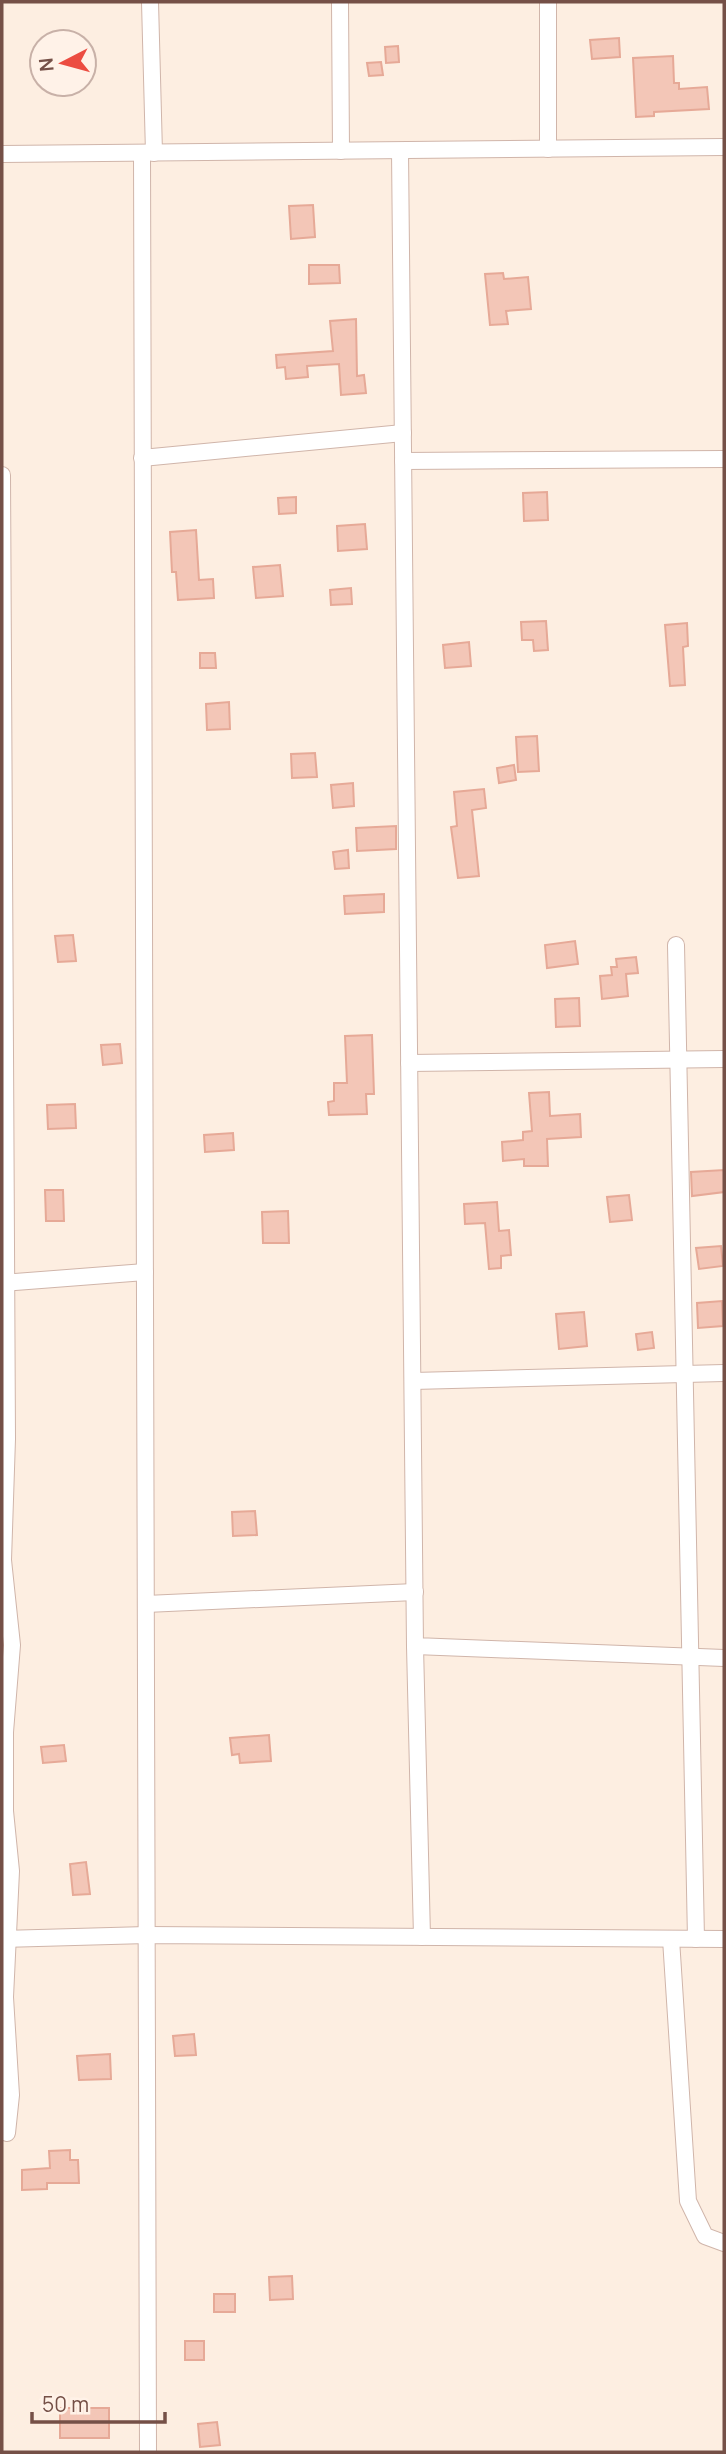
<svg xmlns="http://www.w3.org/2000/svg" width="726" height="2454" font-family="Manrope,sans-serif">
	<rect width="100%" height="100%" fill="#fdeee1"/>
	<!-- building -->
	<g fill="#f3c6b7" stroke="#e6a997" stroke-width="2">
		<polygon points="619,38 620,57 592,59 590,40"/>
		<polygon points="398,46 399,62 386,63 385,47"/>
		<polygon points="673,56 674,83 679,83 679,89 707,87 709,109 654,112 654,116 636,117 633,58"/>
		<polygon points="381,62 383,75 369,76 367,63"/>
		<polygon points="313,205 315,237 291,239 289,206"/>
		<polygon points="309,265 339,265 340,283 309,284"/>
		<polygon points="503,273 504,279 528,277 531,309 506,311 508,324 490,325 485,274"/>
		<polygon points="356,319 357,376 364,375 366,393 341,395 339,364 307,366 308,377 286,379 285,367 277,368 276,355 333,351 330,321"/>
		<polygon points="547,492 548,520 524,521 523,493"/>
		<polygon points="296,497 296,513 279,514 278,498"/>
		<polygon points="365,524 367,549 338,551 337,526"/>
		<polygon points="196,530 199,580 213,579 214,598 178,600 176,572 172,572 170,532"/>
		<polygon points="280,565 283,596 256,598 253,567"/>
		<polygon points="351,588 352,604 331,605 330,590"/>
		<polygon points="546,621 548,650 534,651 533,640 522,640 521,622"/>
		<polygon points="687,623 688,646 683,647 685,685 670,686 665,625"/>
		<polygon points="469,642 471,666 445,668 443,645"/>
		<polygon points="200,653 215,653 216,668 200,668"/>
		<polygon points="229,702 230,729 207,730 206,704"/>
		<polygon points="537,736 539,771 518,772 516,737"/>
		<polygon points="315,753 317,777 292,778 291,754"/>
		<polygon points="514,765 516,780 499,783 497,768"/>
		<polygon points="353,783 354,806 333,808 331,785"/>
		<polygon points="484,789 486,808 472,810 479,876 458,878 451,827 457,826 454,792"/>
		<polygon points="396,826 396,849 357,851 356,828"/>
		<polygon points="348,850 349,868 335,869 333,852"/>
		<polygon points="384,894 384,912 345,914 344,896"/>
		<polygon points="73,935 76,961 58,962 55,936"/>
		<polygon points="575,941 578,964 547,968 545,945"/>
		<polygon points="636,957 638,973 626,974 628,996 602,999 600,976 612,975 611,967 617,967 616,959"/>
		<polygon points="579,998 580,1026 556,1027 555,999"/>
		<polygon points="372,1035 374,1094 366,1094 367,1114 329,1115 328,1102 334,1101 334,1083 347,1083 345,1036"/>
		<polygon points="120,1044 122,1063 103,1065 101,1045"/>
		<polygon points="549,1092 550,1116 580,1114 581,1137 547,1139 548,1166 524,1166 524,1159 503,1161 502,1142 523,1140 523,1132 532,1131 529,1093"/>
		<polygon points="75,1104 76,1128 48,1129 47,1105"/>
		<polygon points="233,1133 234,1150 205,1152 204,1135"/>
		<polygon points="724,1170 724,1192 692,1196 691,1172"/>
		<polygon points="45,1190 63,1190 64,1221 46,1221"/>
		<polygon points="629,1195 632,1220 610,1222 607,1197"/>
		<polygon points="497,1202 499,1231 509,1230 511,1255 501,1256 501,1268 489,1269 485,1223 465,1224 464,1204"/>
		<polygon points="288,1211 289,1243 263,1243 262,1212"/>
		<polygon points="721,1246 723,1266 699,1269 696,1248"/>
		<polygon points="722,1301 723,1326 698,1328 697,1303"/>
		<polygon points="584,1312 587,1346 559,1349 556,1314"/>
		<polygon points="652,1332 654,1348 638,1350 636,1334"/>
		<polygon points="255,1511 257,1535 233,1536 232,1512"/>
		<polygon points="269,1735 271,1761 240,1763 239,1754 232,1755 230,1738"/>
		<polygon points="64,1745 66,1761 43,1763 41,1747"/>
		<polygon points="86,1862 90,1894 73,1895 70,1864"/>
		<polygon points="194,2034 196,2055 175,2056 173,2036"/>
		<polygon points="110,2054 111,2079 79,2080 77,2056"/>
		<polygon points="70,2150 70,2160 78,2160 79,2183 47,2183 47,2189 22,2190 22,2170 50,2168 49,2151"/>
		<polygon points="292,2276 293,2299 270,2300 269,2277"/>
		<rect x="214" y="2294" width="21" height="18"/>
		<rect x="185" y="2341" width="19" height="19"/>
		<rect x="60" y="2408" width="49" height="30"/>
		<polygon points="217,2422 220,2445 200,2447 198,2424"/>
	</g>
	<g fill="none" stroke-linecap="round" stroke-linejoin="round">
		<!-- minor casing -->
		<g stroke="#d0b5aa" stroke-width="18">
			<g id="minor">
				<polyline points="150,2 154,153"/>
				<polyline points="340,2 341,151"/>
				<polyline points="548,2 548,149"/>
				<polyline points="400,151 415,1646 724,1658"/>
				<polyline points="142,153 148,2452"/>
				<polyline points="2,154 724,147"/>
				<polyline points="142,458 403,433"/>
				<polyline points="403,461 724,459"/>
				<polyline points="2,475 7,1439 3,1560 12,1645 5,1732 5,1811 11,1871 5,1997 11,2095 7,2133"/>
				<polyline points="676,945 696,1939"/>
				<polyline points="409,1063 724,1059"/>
				<polyline points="2,1283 145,1272"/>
				<polyline points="413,1381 724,1373"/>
				<polyline points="146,1604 415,1592"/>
				<polyline points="415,1646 422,1937"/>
				<polyline points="2,1939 147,1935 724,1939"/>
				<polyline points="671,1939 688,2201 705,2236 724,2243"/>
			</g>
		</g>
		<!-- minor -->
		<use href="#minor" stroke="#fff" stroke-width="16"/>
	</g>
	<!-- border -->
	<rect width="726" height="2454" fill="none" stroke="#755047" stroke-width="7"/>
	<!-- north arrow -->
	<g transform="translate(63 63) rotate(264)"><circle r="33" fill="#fff2e8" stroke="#c8b1a8" stroke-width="2"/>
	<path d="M0-5L12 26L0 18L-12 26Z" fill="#ec4c41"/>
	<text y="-10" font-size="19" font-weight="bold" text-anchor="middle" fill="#755047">N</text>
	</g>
	<!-- scale -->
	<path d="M32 2412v10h133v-10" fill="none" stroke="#755047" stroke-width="3.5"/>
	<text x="42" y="2412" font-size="21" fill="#755047" stroke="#fff2e8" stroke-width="5" paint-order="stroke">50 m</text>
</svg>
